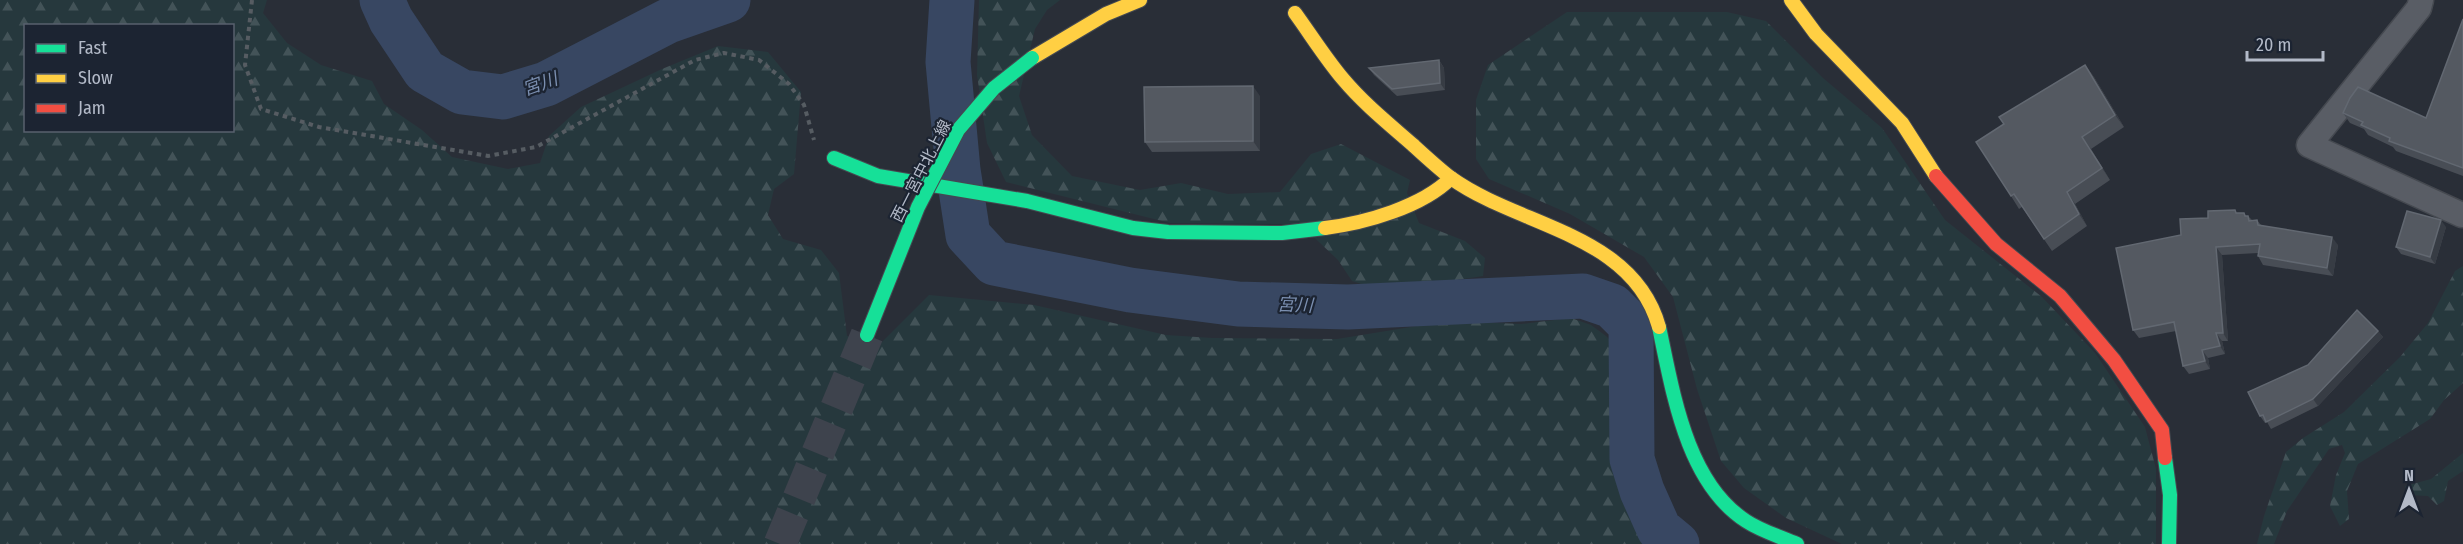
<svg xmlns="http://www.w3.org/2000/svg" width="2463" height="544" font-family="'Fira Sans Condensed','Noto Sans JP',sans-serif">
	<defs>
		<pattern id="forest-firs" width="22" height="20" patternUnits="userSpaceOnUse" patternTransform="scale(1.5)"><rect width="22" height="20" fill="#26383d"/><path d="M5 1l3.5 6h-7zM16 11l3.5 6h-7z" fill="#435358"/></pattern>
	</defs>
	<rect width="100%" height="100%" fill="#292e37"/>
	<!-- forest -->
	<g fill="url(#forest-firs)" fill-rule="evenodd">
		<path d="M0 0H267L263 13 287 43 321 65 372 81 384 104 422 130 452 157 508 169 540 163 549 136 581 107 662 69 718 46 768 52 801 92 794 174 774 189 768 215 783 239 821 250 839 273 847 336 880 344 929 295 1034 305 1166 335 1212 338 1337 339 1448 321 1521 324 1571 318 1591 325 1606 336 1615 345 1620 359 1622 481 1628 501 1643 522 1668 544H0ZM26 26H232V130H26Z"/>
		<polygon points="979,0 1060,0 1047,10 1035,29 1019,96 1032,135 1072,176 1140,190 1181,183 1228,194 1280,192 1311,154 1341,144 1410,180 1407,193 1419,223 1465,241 1485,258 1483,276 1384,291 1352,281 1338,260 1300,224 1170,223 1006,182 987,143 977,75"/>
		<polygon points="1567,12 1727,12 1766,21 1823,78 1882,128 1945,220 2042,297 2095,353 2145,427 2156,469 2156,544 1842,544 1786,518 1744,488 1721,461 1697,389 1673,297 1644,257 1570,214 1489,179 1476,159 1476,100 1488,65"/>
		<polygon points="2463,266 2463,383 2444,400 2430,419 2358,464 2347,491 2349,519 2340,526 2330,506 2336,475 2345,453 2342,445 2329,449 2287,511 2274,544 2257,544 2264,516 2286,452 2303,438 2344,412 2400,357 2428,323 2455,271"/>
		<polygon points="2463,453 2463,471 2448,481 2444,501 2437,505 2428,496 2408,495 2405,486 2431,479"/>
	</g>
	<g fill="none" stroke-linecap="round" stroke-linejoin="round">
		<!-- river -->
		<g stroke="#384762" stroke-width="45">
			<polyline points="382,0 391,20 425,71 462,92 503,97 546,84 668,21 728,0"/>
			<polyline points="952,0 948,62 958,170 968,235 994,263 1130,290 1238,304 1348,307 1583,296 1612,306 1631,325 1632,459 1642,491 1659,529 1677,544"/>
		</g>
		<!-- secondary-tunnel -->
		<polyline stroke="#3e434d" stroke-width="33" stroke-dasharray="33 16" stroke-linecap="butt" points="780,544 867,335"/>
		<!-- street casing -->
		<g stroke="#454950" stroke-width="27">
			<polyline id="street" points="2421,0 2419,8 2309,145 2462,215"/>
		</g>
		<!-- fast casing -->
		<g stroke="#454950" stroke-width="16">
			<g id="fast">
				<polyline points="834,158 878,176 1027,201 1133,228 1168,232 1282,233 1325,228"/>
				<path d="M1659 327C1673 392 1686 482 1746 521 1761 531 1781 537 1797 544"/>
				<polyline points="2165,458 2170,495 2169,544"/>
			</g>
		</g>
		<!-- slow casing -->
		<g stroke="#454950" stroke-width="16">
			<g id="slow">
				<polyline points="1791,0 1816,34 1902,123 1936,176"/>
				<path d="M1295 13C1311 35 1326 59 1343 79 1364 104 1389 124 1413 145 1425 156 1438 168 1451 178 1519 227 1633 233 1659 327"/>
				<polyline points="1032,58 1106,14 1140,0"/>
				<path d="M1325 228C1365 223 1422 207 1451 178"/>
			</g>
		</g>
		<!-- jam casing -->
		<g stroke="#454950" stroke-width="16">
			<polyline id="jam" points="1936,176 1996,244 2060,296 2114,360 2162,430 2165,458"/>
		</g>
		<!-- path -->
		<polyline stroke="#565c62" stroke-width="4" stroke-dasharray="4.5 4.5" stroke-linecap="butt" points="252,0 245,65 261,109 319,127 488,156 536,147 695,60 724,53 759,60 789,84 804,105 814,140"/>
		<!-- street -->
		<use href="#street" stroke="#595d65" stroke-width="24"/>
		<!-- fast -->
		<use href="#fast" stroke="#16e098" stroke-width="14"/>
		<!-- slow -->
		<use href="#slow" stroke="#ffcf43" stroke-width="14"/>
		<!-- jam -->
		<use href="#jam" stroke="#f24e42" stroke-width="14"/>
		<!-- fast-bridge casing -->
		<g stroke="#454950" stroke-width="16" stroke-linecap="butt">
			<polyline id="fast-bridge" points="867,335 918,207 958,130 994,88 1032,58"/>
		</g>
		<!-- fast-bridge -->
		<use href="#fast-bridge" stroke="#16e098" stroke-width="14"/>
	</g>
	<!-- wall -->
	<g fill="#484d55">
		<polygon points="2463,19 2463,176 2396,151 2393,147 2368,135 2364,129 2350,123 2343,113 2426,118"/>
		<polygon points="1439,60 1444,68 1445,90 1397,96 1374,75 1369,68"/>
		<polygon points="2085,65 2094,77 2124,127 2091,149 2110,180 2075,204 2087,226 2052,251 2022,207 2019,209 2011,196 2004,124"/>
		<polygon points="1260,96 1260,151 1152,152 1145,142"/>
		<polygon points="2237,213 2244,213 2246,216 2248,216 2252,220 2257,220 2261,225 2338,245 2333,276 2263,265 2258,256 2258,253 2222,255 2228,341 2222,341 2225,354 2208,358 2210,369 2189,374 2183,366 2176,331 2139,338 2133,330 2181,235 2208,218"/>
		<polygon points="2446,227 2435,264 2401,254 2396,247"/>
		<polygon points="2378,331 2383,337 2318,406 2271,429 2267,422 2265,423 2260,416"/>
	</g>
	<!-- shaded-wall -->
	<g fill="#373c44">
		<polygon points="1439,60 1444,68 1445,90 1440,83"/>
		<polygon points="2085,65 2094,77 2124,127 2115,115"/>
		<polygon points="1253,86 1260,96 1260,151 1253,141"/>
		<polygon points="2082,137 2091,149 2110,180 2102,168"/>
		<polygon points="2067,192 2075,204 2087,226 2079,214"/>
		<polygon points="2441,220 2446,227 2435,264 2430,257"/>
		<polygon points="2332,237 2338,245 2333,276 2327,268"/>
		<polygon points="2216,247 2222,255 2228,341 2223,333"/>
		<polygon points="2378,331 2383,337 2318,406 2313,399"/>
		<polygon points="2216,333 2222,341 2225,354 2220,346"/>
		<polygon points="2202,350 2208,358 2210,369 2205,361"/>
	</g>
	<!-- building -->
	<g fill="#545961" stroke="#626871" stroke-width="1.5">
		<polygon points="2463,19 2463,168 2389,141 2390,138 2361,125 2363,122 2343,113 2350,98 2358,87 2426,118"/>
		<polygon points="1439,60 1440,83 1392,89 1369,68"/>
		<polygon points="2085,65 2115,115 2082,137 2102,168 2067,192 2079,214 2044,239 2014,194 2011,196 1976,142 2004,124 1999,117"/>
		<polygon points="1253,86 1253,141 1145,142 1144,87"/>
		<polygon points="2235,210 2236,213 2244,213 2245,216 2248,216 2249,221 2257,220 2258,225 2332,237 2327,268 2258,256 2260,244 2216,247 2223,333 2216,333 2220,346 2202,350 2205,361 2183,366 2174,322 2133,330 2116,248 2181,235 2180,219 2208,218 2208,211"/>
		<polygon points="2407,211 2441,220 2430,257 2396,247"/>
		<polygon points="2357,310 2378,331 2313,399 2266,422 2263,415 2260,416 2248,392 2308,365"/>
	</g>
	<g text-anchor="middle" dominant-baseline="central" stroke-width="4.5" stroke-linejoin="round" paint-order="stroke">
		<!-- street labels -->
		<g font-size="16" fill="#b3bac8" stroke="#1c2432">
			<text transform="translate(921 171) rotate(-63)">西一宮中北上線</text>
		</g>
		<!-- water labels -->
		<g font-size="18" font-style="italic" fill="#7b8fb0" stroke="#1c2432">
			<text transform="translate(540 84) rotate(-20)">宮川</text>
			<text transform="translate(1295 305) rotate(2)">宮川</text>
		</g>
	</g>
	<!-- legend -->
	<rect x="24" y="24" width="210" height="108" fill="#1c2432" stroke="#58606e" stroke-width="1.5"/>
	<rect x="36" y="44" width="30" height="9" fill="#16e098" stroke="#58606e" stroke-width="1.5"/>
	<text x="78" y="54" font-size="18" fill="#b3bac8">Fast</text>
	<rect x="36" y="74" width="30" height="9" fill="#ffcf43" stroke="#58606e" stroke-width="1.5"/>
	<text x="78" y="84" font-size="18" fill="#b3bac8">Slow</text>
	<rect x="36" y="104" width="30" height="9" fill="#f24e42" stroke="#58606e" stroke-width="1.5"/>
	<text x="78" y="114" font-size="18" fill="#b3bac8">Jam</text>
	<!-- north arrow -->
	<g transform="translate(2409 490)" stroke="#1c2432" stroke-width="4.5" paint-order="stroke">
	<path d="M0-4.5L10 22L0 15L-10 22Z" fill="#b3bac8"/>
	<text y="-9" font-size="16" font-weight="bold" text-anchor="middle" fill="#b3bac8">N</text>
	</g>
	<!-- scale -->
	<path d="M2247 51v9h76v-9" fill="none" stroke="#b3bac8" stroke-width="3"/>
	<text x="2256" y="51" font-size="18" fill="#b3bac8" stroke="#1c2432" stroke-width="4.5" paint-order="stroke">20 m</text>
</svg>
